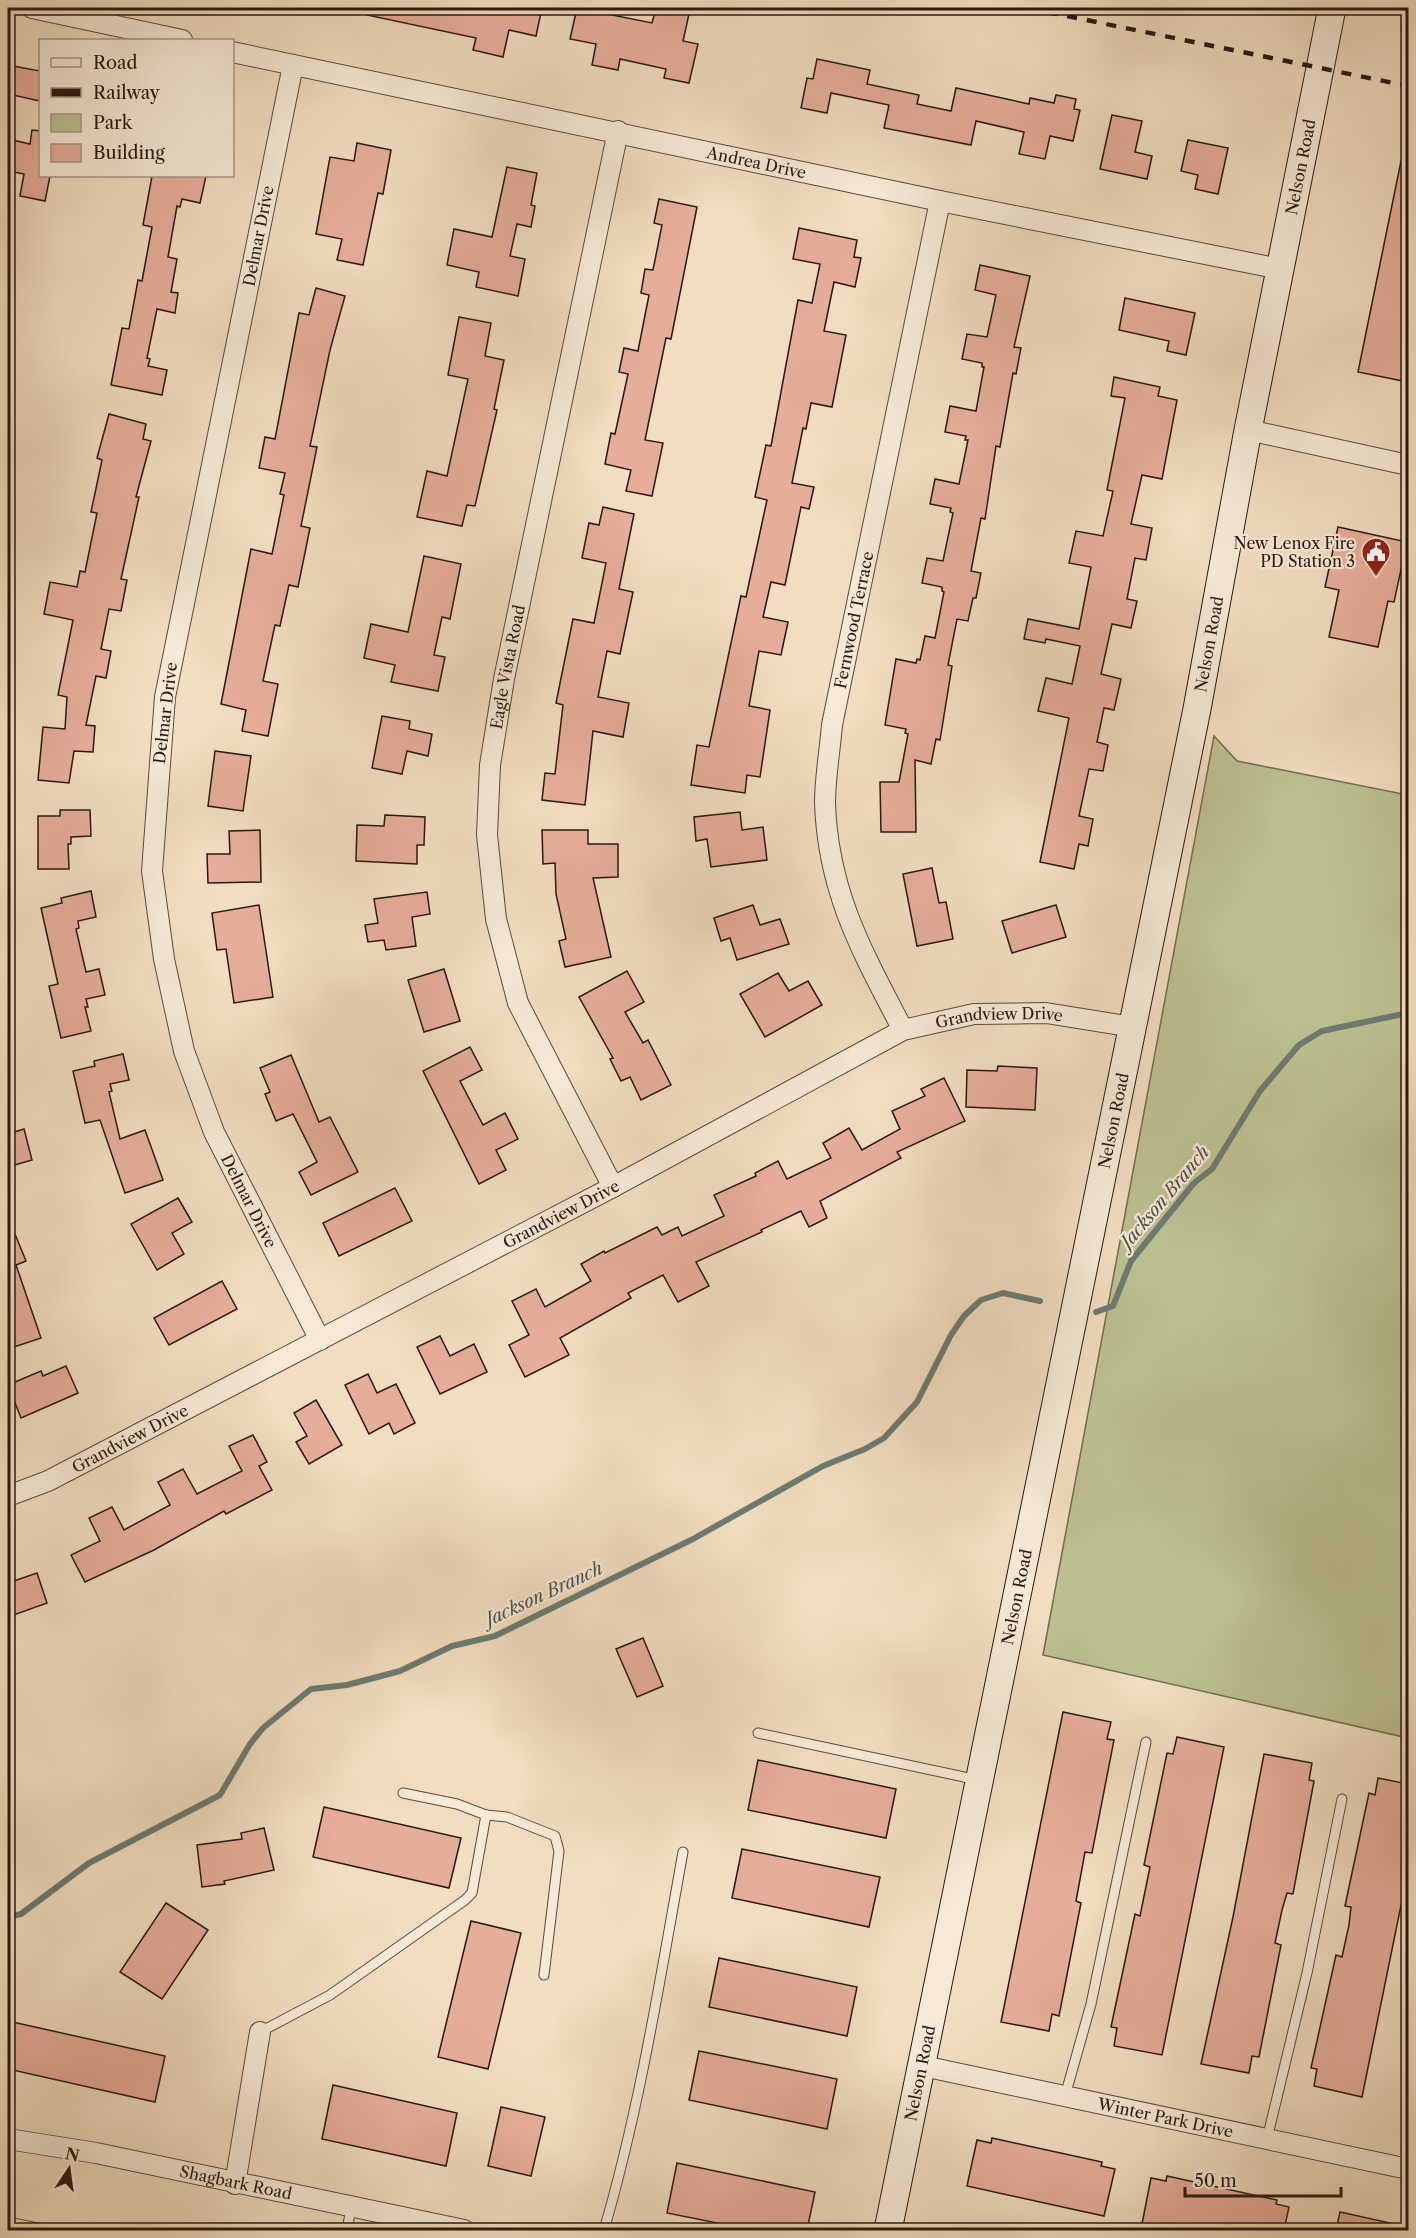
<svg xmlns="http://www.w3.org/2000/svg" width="1416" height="2238" font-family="'Libre Caslon Text',serif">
	<rect width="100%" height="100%" fill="#f1ddc0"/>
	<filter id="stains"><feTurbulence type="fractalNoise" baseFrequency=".00333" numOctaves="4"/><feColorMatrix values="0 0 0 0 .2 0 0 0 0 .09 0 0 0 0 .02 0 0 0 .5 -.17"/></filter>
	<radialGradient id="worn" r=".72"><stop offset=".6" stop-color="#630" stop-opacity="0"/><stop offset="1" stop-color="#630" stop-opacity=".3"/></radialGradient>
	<!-- green -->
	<polygon fill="#bcc091" stroke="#726c51" stroke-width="1.5" points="1214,736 1237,761 1408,795 1408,1738 1043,1655"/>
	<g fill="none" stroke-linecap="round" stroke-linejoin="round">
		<!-- stream -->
		<g stroke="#6d7a70" stroke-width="6">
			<polyline points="1096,1312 1113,1306 1131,1261 1194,1183 1212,1169 1260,1091 1299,1045 1322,1031 1408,1013"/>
			<polyline points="8,1917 21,1914 89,1863 220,1795 250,1744 263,1728 311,1689 347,1685 400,1671 452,1646 495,1636 693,1539 823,1466 865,1449 884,1438 917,1402 951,1335 964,1316 981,1300 1003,1293 1040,1301"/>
		</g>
	</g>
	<!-- building -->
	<g fill="#e6ad9a" stroke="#291811" stroke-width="1.5">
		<polygon points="368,8 542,8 536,36 509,30 503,57 473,50 476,38 367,15"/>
		<polygon points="577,8 652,23 656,8 689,14 683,41 698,44 689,83 664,78 666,69 620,59 618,70 592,65 596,44 570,39"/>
		<polygon points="817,59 870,70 867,84 919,95 917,104 951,111 956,88 1029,104 1030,98 1054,103 1056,95 1076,99 1074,109 1080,110 1073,141 1050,136 1045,159 1019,154 1024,132 976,121 971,145 884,128 889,105 831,93 827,113 801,108 807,78 813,79"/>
		<polygon points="13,66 40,71 40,101 8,94"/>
		<polygon points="1112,115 1142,121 1135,152 1152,156 1147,179 1100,169"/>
		<polygon points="32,130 40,131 40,176 50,176 45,201 20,196 24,174 8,171 8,139 30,144"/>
		<polygon points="1188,140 1228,148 1218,194 1195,189 1198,175 1181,171"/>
		<polygon points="357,143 391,150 383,194 378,193 363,265 337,260 342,239 316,234 330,157 354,161"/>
		<polygon points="1401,161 1408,162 1408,382 1358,372"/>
		<polygon points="507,167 537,173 531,205 535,206 531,227 517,224 510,256 525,259 518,296 476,287 479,272 447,265 454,229 492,237"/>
		<polygon points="152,176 206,176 200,203 182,199 180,207 177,206 168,257 177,259 171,292 178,293 175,313 157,309 147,358 150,359 148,366 167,370 162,395 111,385 122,328 129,329 138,280 142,281 152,227 143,225"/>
		<polygon points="659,199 697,207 671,339 666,338 645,440 663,443 652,496 626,491 631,470 605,464 611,433 615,434 628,374 619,372 624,348 638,351 649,295 641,293 645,269 653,270 662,225 654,223"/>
		<polygon points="799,228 857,240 854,257 861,258 855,287 834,282 824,331 846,335 832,407 811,403 806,429 803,428 792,483 814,487 809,509 801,507 785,585 771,582 763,617 788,622 781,655 759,651 749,706 770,710 760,777 747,775 745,793 691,785 697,745 709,747 741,596 746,597 767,500 755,497 766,445 771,446 798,300 812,303 820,264 793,259"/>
		<polygon points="980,265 1030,276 1014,347 1021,348 1016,374 1013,373 1000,447 996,446 985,519 981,518 971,571 981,573 976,598 973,598 968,621 957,619 948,665 952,666 940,740 936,739 931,764 915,760 916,832 881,832 880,782 899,782 908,734 905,733 906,729 885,725 896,659 916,663 917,659 920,660 925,636 935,638 944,592 942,591 942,587 922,583 927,558 943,561 953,513 950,512 951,508 930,504 935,479 959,484 968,440 965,440 966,436 945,432 950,406 976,411 984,367 982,367 982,363 962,359 967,334 987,337 996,295 975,290"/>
		<polygon points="316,288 345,296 330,350 310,446 317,447 301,526 310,528 298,587 289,585 280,626 275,625 263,681 278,684 268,736 242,731 246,710 221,704 251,549 272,554 284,495 280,494 285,473 259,468 265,437 275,439 299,313 309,315"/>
		<polygon points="1125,298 1195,313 1186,355 1167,351 1169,341 1119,330"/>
		<polygon points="459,317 491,323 485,356 504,360 494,409 497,410 475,506 467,505 462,526 417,517 427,471 447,476 468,379 448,375"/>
		<polygon points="1114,377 1160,387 1158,396 1177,400 1162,479 1142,475 1131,524 1152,528 1146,560 1135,558 1127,599 1137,601 1131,628 1112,624 1101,674 1121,679 1114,710 1104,708 1097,742 1108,745 1103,771 1089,769 1079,816 1093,819 1088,846 1079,844 1074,869 1040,862 1069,718 1038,711 1046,678 1072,684 1080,646 1046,639 1045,643 1024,639 1028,619 1079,629 1091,567 1069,563 1076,531 1103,536 1113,491 1107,490 1125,398 1111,396"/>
		<polygon points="109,414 146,424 143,439 151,441 136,497 139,497 121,579 127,580 121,611 109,609 101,649 111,651 106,678 96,676 86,725 95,726 93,752 74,751 69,783 38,780 43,727 65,729 67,697 58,695 73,620 44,614 50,582 77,587 80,571 85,572 97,513 91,512 102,460 97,458"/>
		<polygon points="603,507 634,514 619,589 633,592 620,654 607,651 598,697 629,703 623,737 593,731 585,805 542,800 545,773 555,774 563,705 556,703 573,619 594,623 606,563 582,558 589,523 599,525"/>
		<polygon points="1338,527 1407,542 1394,602 1388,601 1378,647 1329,637 1339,590 1325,587"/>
		<polygon points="424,556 461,564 450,619 442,617 434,655 445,657 438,691 391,682 395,665 364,658 371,624 408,632"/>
		<polygon points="382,716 410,721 409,729 432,734 428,756 407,751 402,774 372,768"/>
		<polygon points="215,751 251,756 243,811 208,806"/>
		<polygon points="60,810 90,810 91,836 71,837 71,844 68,844 69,869 38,869 38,816 60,816"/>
		<polygon points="740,812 742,830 763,827 767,860 711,867 707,839 696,841 694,817"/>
		<polygon points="385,815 425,817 424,845 417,845 417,864 356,861 357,825 384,826"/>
		<polygon points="260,830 261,882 208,883 207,854 230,854 229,831"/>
		<polygon points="542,830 588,830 588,844 618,844 618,877 593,878 611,957 565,967 559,941 566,939 556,894 555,863 543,864"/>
		<polygon points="932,868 939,903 946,902 953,939 917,946 903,874"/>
		<polygon points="91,891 96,917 78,921 79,928 76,929 86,972 99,969 105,995 86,999 88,1007 85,1007 91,1031 61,1038 49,986 58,984 41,908 62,903 61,898"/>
		<polygon points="427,892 430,914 412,917 416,946 386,950 384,940 368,942 365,925 378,923 374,899"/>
		<polygon points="259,905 273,997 234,1003 226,949 217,950 212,913"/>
		<polygon points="753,905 760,925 780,919 789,944 737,960 730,938 721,941 714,918"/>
		<polygon points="1056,905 1066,937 1012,953 1002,921"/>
		<polygon points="444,969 460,1021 424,1032 408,980"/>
		<polygon points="627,971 644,1002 625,1012 643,1043 648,1040 671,1085 641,1100 630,1077 621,1081 610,1059 613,1058 579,997"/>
		<polygon points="778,973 789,991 808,981 822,1005 765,1037 740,994"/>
		<polygon points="470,1047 482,1070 460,1081 483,1125 505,1113 518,1139 496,1150 506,1170 479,1184 423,1071"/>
		<polygon points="123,1054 129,1080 110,1084 112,1091 109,1092 120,1139 145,1130 163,1180 125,1193 100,1120 85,1123 73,1071 95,1066 94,1061"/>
		<polygon points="291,1055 319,1122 330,1117 358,1172 311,1195 299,1172 317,1162 293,1114 276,1121 265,1094 270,1092 260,1068"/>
		<polygon points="998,1066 1037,1068 1035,1110 966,1107 967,1070 997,1071"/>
		<polygon points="944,1078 965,1121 897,1152 901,1158 820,1201 827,1218 809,1227 801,1211 761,1230 762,1232 696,1262 709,1286 678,1302 663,1275 628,1293 631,1298 560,1338 569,1355 525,1377 509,1345 529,1335 512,1301 536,1289 545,1307 591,1281 581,1264 604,1251 605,1253 657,1227 662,1235 678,1227 682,1236 724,1216 714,1195 756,1176 755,1173 778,1161 787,1179 831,1158 823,1143 849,1128 862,1150 900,1129 892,1111 925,1096 921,1089"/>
		<polygon points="24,1129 32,1160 8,1167 8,1134"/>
		<polygon points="395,1188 412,1221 339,1256 323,1223"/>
		<polygon points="178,1198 192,1222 172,1233 184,1254 157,1270 131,1224"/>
		<polygon points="8,1217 26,1261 16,1265 41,1338 8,1349"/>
		<polygon points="222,1281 237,1309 169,1345 154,1318"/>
		<polygon points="440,1336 450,1356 474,1344 487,1372 440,1394 417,1347"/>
		<polygon points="66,1366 78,1393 21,1418 8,1385 41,1371 43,1376"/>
		<polygon points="368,1374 377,1393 396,1384 415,1423 394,1434 389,1423 369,1434 345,1385"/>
		<polygon points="316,1400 342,1445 309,1464 296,1442 307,1436 294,1413"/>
		<polygon points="253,1435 267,1462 259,1466 272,1490 226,1514 224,1511 154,1550 85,1582 71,1555 100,1541 89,1518 112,1507 124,1530 170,1505 158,1482 183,1469 197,1494 242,1471 229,1446"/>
		<polygon points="37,1573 47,1603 8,1617 8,1583"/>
		<polygon points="643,1638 663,1686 637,1697 616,1649"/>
		<polygon points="1063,1712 1111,1722 1107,1739 1114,1740 1092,1853 1085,1852 1076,1901 1081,1903 1059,2016 1052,2014 1049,2031 1001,2022"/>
		<polygon points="1177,1737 1224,1747 1162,2055 1114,2046 1117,2028 1111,2027 1135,1914 1140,1916 1150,1867 1144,1865 1167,1753 1173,1754"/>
		<polygon points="1264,1754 1312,1763 1309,1780 1314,1781 1293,1894 1287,1893 1282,1910 1275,1943 1281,1945 1259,2057 1252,2056 1249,2073 1201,2064 1233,1917"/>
		<polygon points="758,1760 896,1789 886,1838 748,1810"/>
		<polygon points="1378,1778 1408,1784 1408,1871 1362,2097 1314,2086 1317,2069 1311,2068 1336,1955 1342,1957 1349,1925 1351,1907 1345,1906 1369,1793 1375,1795"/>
		<polygon points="324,1807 461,1838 449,1888 313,1857"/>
		<polygon points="264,1828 274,1870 224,1881 225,1884 202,1887 197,1845 242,1839 241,1833"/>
		<polygon points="742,1849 880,1877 869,1927 732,1898"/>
		<polygon points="166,1903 208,1930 162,1999 120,1972"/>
		<polygon points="471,1921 521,1933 488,2069 438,2057"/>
		<polygon points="719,1958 857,1987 847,2036 709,2007"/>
		<polygon points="8,2021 165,2056 155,2102 8,2069"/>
		<polygon points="699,2051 837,2079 827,2129 689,2100"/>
		<polygon points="333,2085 457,2113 446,2166 322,2139"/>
		<polygon points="501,2107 545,2117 531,2176 488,2166"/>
		<polygon points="992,2138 1102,2162 1101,2166 1115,2169 1104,2216 967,2186 977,2140 991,2143"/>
		<polygon points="677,2163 815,2192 807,2230 752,2230 667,2213"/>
		<polygon points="1167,2176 1277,2200 1276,2204 1289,2207 1284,2230 1171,2230 1142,2224 1151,2178 1166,2181"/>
		<polygon points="1340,2212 1390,2223 1389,2230 1336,2230"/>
	</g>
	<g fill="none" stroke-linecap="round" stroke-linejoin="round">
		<!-- lane casing -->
		<g stroke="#5b493d" stroke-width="11">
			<g id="lane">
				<polyline points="758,1733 978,1780"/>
				<polyline points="403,1793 457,1804 486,1815"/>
				<polyline points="260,2032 330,1995 465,1900 472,1893 486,1815 507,1817 555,1836 559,1851 544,1975"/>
				<polyline points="1065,2096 1091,2004 1146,1742"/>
				<polyline points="1267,2139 1307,1973 1342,1799"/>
				<polyline points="8,2222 47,2230"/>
				<polyline points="347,2230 351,2208"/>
				<path d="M604 2230C640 2107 660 1979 683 1852"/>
			</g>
		</g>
		<!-- street casing -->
		<g stroke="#5b493d" stroke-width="22">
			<g id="street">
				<polyline points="32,8 182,40"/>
				<path id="s1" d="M232 52 940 201 1280 269"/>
				<path id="s2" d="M293 65 165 697 152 871 164 959 184 1051 214 1132 320 1340"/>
				<polyline points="1248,430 1408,465"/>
				<path id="s3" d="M903 1030C863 953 828 893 825 803 825 777 830 750 832 725L940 201"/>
				<path id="s4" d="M613 1187 518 1003 496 919 487 835 490 765 504 679 618 131"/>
				<path id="s5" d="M8 1496 48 1481 613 1187 903 1030 974 1014 1046 1013 1133 1027"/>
				<path id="s6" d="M923 2066 1408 2169"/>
				<path id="s7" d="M8 2139 96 2153 464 2230"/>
				<polyline points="235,2184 260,2032"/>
			</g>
		</g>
		<!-- secondary casing -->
		<g stroke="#291811" stroke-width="29">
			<g id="secondary">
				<path id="s8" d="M888 2230 1197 709 1248 430 1332 8"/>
			</g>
		</g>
		<!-- lane -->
		<use href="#lane" stroke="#f6e9d6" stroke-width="9"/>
		<!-- street -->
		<use href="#street" stroke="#f6e9d6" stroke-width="20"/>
		<!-- secondary -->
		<use href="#secondary" stroke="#f6e9d6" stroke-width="27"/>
		<!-- rail -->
		<polyline stroke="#291811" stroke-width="4.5" stroke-dasharray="10 10" stroke-linecap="butt" points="1028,8 1408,86"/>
	</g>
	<!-- icons -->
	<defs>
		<g id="civic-pin" transform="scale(1.5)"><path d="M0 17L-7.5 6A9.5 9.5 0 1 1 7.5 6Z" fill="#8f2418" stroke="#f6e9d6"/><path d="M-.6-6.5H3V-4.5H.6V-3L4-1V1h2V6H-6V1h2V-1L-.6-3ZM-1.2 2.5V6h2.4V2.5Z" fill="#fff"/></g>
	</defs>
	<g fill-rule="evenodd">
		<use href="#civic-pin" x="1376" y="552"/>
	</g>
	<g text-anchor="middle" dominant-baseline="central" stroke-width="4.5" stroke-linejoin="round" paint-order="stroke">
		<!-- street labels -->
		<g font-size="16" fill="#291811" stroke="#f6e9d6">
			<text stroke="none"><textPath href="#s1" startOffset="536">Andrea Drive</textPath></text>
			<text stroke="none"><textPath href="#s8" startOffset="2104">Nelson Road</textPath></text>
			<text transform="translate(258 236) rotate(-79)">Delmar Drive</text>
			<text stroke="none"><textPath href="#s3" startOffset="428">Fernwood Terrace</textPath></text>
			<text stroke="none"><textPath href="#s8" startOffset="1618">Nelson Road</textPath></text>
			<text stroke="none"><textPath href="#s4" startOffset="548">Eagle Vista Road</textPath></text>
			<text transform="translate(165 713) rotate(-83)">Delmar Drive</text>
			<text stroke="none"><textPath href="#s5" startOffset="1107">Grandview Drive</textPath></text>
			<text stroke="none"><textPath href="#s8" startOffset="1132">Nelson Road</textPath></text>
			<text stroke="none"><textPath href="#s2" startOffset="1166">Delmar Drive</textPath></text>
			<text stroke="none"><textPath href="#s5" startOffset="621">Grandview Drive</textPath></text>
			<text stroke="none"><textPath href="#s5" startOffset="135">Grandview Drive</textPath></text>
			<text stroke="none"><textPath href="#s8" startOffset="646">Nelson Road</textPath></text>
			<text stroke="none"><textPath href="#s8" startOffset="160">Nelson Road</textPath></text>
			<text stroke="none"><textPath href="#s6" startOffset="248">Winter Park Drive</textPath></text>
			<text stroke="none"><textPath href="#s7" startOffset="232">Shagbark Road</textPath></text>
		</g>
		<!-- poi labels -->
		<g font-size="16" fill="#291811" stroke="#f6e9d6" text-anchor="end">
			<text x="1355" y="543">New Lenox Fire<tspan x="1355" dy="18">PD Station 3</tspan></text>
		</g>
		<!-- water labels -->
		<g font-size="18" font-style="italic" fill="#515149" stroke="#f6e9d6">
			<text transform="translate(1165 1197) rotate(-50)">Jackson Branch</text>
			<text transform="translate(544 1594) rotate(-25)">Jackson Branch</text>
		</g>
	</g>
	<!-- margin -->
	<rect width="1416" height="2238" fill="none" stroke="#f1ddc0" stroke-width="30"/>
	<rect x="9" y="9" width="1398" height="2220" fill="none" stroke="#291811" stroke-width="3"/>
	<rect x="15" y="15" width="1386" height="2208" fill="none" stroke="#291811" stroke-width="1.5"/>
	<!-- legend -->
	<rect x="39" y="39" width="195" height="138" fill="#f6e9d6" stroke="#a49587" stroke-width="1.5"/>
	<rect x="51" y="58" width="30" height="9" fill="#f6e9d6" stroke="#a49587" stroke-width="1.5"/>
	<text x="93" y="69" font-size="18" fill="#291811">Road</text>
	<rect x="51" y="88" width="30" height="9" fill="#291811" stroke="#a49587" stroke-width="1.5"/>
	<text x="93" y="99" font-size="18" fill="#291811">Railway</text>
	<rect x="51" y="114" width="30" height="18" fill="#bcc091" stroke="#a49587" stroke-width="1.5"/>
	<text x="93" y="129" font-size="18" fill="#291811">Park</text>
	<rect x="51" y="144" width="30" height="18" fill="#e6ad9a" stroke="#a49587" stroke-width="1.5"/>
	<text x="93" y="159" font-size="18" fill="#291811">Building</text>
	<!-- north arrow -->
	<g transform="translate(69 2169) rotate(13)" stroke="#f6e9d6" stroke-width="4.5" paint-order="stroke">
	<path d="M0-4.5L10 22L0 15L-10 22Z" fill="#291811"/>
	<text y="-9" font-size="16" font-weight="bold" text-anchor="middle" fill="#291811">N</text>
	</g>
	<!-- scale -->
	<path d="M1185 2187v9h156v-9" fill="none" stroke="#291811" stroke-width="3"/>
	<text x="1194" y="2187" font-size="18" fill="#291811" stroke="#f6e9d6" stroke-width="4.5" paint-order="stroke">50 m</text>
	<rect width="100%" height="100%" filter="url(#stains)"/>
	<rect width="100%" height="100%" fill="url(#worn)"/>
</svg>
